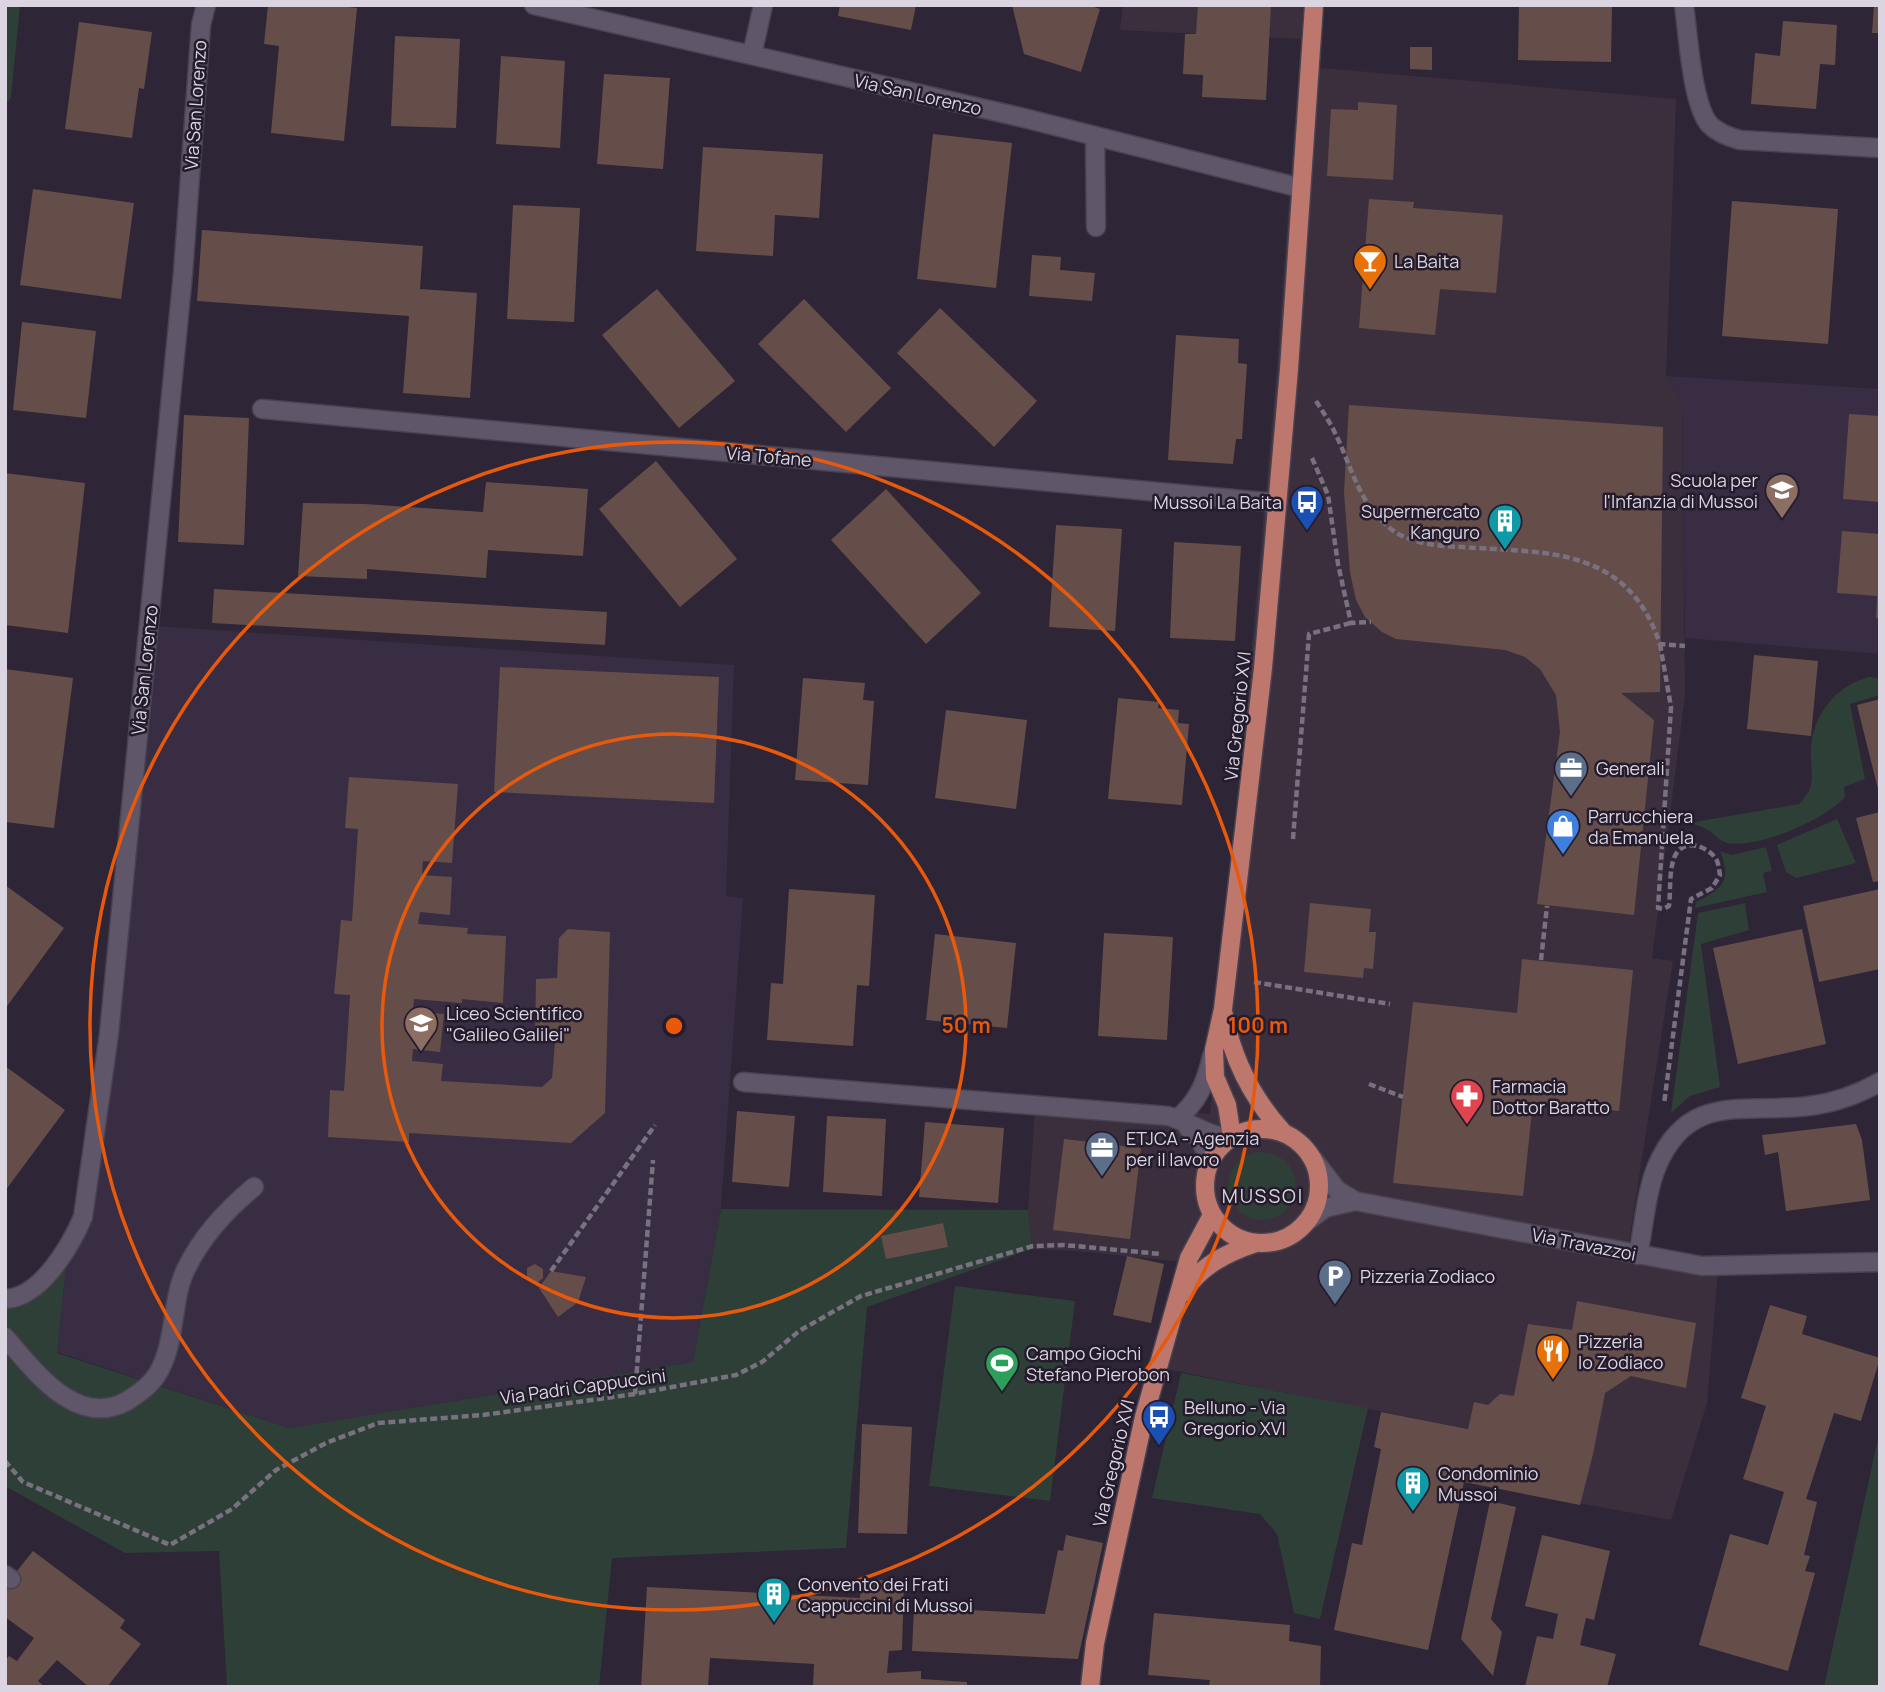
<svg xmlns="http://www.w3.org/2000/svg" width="1885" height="1692" font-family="Manrope,sans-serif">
	<rect width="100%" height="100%" fill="#2e2536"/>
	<!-- commercial -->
	<g fill="#3b2f3e">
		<polygon points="1123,5 1303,5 1301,39 1120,30"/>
		<polygon points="1299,66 1676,99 1666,376 1682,403 1685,695 1652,958 1673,961 1628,1247 1719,1259 1707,1403 1671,1520 1464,1482 1475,1430 1156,1367 1183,1262 1076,1251 1032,1249 1028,1210 1036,1096 1210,1114 1276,377"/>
	</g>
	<!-- built -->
	<g fill="#382d43">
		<polygon points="1666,376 1880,389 1880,654 1685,638 1682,403"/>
		<polygon points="155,626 734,665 726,896 743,898 721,1208 693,1362 289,1428 57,1352 66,1266 95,1206"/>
	</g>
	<!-- green -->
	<g fill="#2d3f36">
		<polygon points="5,5 20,5 11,98 5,105"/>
		<path d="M1869 677 1880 678V695L1850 704 1865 779 1844 787 1845 797C1825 820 1757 849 1727 843 1719 841 1716 835 1709 831 1704 827 1696 825 1689 823L1799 804C1818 785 1810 773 1811 748 1813 714 1837 685 1869 677Z"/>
		<polygon points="1837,819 1856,863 1796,878 1786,872 1777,845"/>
		<path d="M1766 847 1772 871 1763 873 1767 892 1695 908 1696 902C1722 889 1732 881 1720 851L1732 855Z"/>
		<polygon points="1745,903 1749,930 1701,944 1720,1087 1690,1096 1671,1113 1698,913"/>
		<circle cx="1262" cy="1186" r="34"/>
		<polygon points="721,1209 1028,1210 1032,1249 867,1307 846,1548 612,1558 599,1687 227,1687 219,1551 125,1553 5,1486 5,1306 17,1306 66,1266 57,1353 289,1428 693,1362"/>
		<polygon points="955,1286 1075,1301 1050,1501 929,1486"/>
		<polygon points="1181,1373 1368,1408 1320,1619 1294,1613 1277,1534 1260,1514 1152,1498"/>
		<polygon points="1880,1429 1880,1687 1824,1687"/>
	</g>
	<!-- building -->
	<g fill="#654e4a">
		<polygon points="268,5 330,5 357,8 344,141 271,133 279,46 264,44"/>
		<polygon points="840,5 916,5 911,30 838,16"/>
		<polygon points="1012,5 1088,5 1100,9 1081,72 1024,54"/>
		<polygon points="1198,5 1271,5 1266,100 1202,97 1203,75 1183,74 1185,34 1196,34"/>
		<polygon points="1519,5 1612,5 1611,62 1518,60"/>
		<polygon points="1874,5 1880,5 1880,33 1872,33"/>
		<polygon points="1783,21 1837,25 1835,65 1820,64 1816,109 1751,104 1755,53 1780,56"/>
		<polygon points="79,22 152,32 144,89 139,88 132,138 65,129"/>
		<polygon points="395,36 460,39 456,128 391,126"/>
		<polygon points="1410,47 1432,47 1432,70 1410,69"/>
		<polygon points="501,56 565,61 560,148 496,144"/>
		<polygon points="604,74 670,78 663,169 597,164"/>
		<polygon points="1358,102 1397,105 1393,180 1327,176 1331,109 1358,110"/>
		<polygon points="933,134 1012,143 996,288 917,279"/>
		<polygon points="703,147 823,154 819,218 775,215 773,256 696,251"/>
		<polygon points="33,189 134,203 121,299 20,285"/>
		<polygon points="1369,199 1414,202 1413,208 1503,215 1496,293 1440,289 1435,335 1359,328"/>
		<polygon points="1732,201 1838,209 1828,344 1722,336"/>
		<polygon points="513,205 580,208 574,322 507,319"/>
		<polygon points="202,230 423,246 420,289 477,293 470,398 403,393 409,316 197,301"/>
		<polygon points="1032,255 1061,257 1060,270 1095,273 1092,301 1029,296"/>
		<polygon points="657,289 735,381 679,428 602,335"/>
		<polygon points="804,299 891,388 846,432 758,344"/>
		<polygon points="940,308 1037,401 994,447 897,353"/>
		<polygon points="22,322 96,331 86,418 13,410"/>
		<polygon points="1176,335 1239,339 1238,363 1247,364 1242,439 1236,439 1233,464 1168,460"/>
		<polygon points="1349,405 1663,427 1660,692 1621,693 1654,720 1634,915 1537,904 1560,732 1556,695 1540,669 1525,657 1505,650 1396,639 1382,632 1365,617 1356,600 1350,572 1344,492"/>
		<polygon points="1849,414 1880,416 1880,502 1843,499"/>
		<polygon points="184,415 249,418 244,545 178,542"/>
		<polygon points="656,461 737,559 680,607 599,509"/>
		<polygon points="5,473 85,483 68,633 5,625"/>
		<polygon points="486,482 588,489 583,556 488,550 486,578 367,569 367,579 298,576 303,503 364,504 483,512"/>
		<polygon points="886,489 981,593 926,644 831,540"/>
		<polygon points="1056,525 1122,529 1115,631 1049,627"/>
		<polygon points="1842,531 1880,534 1880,619 1876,618 1877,596 1837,593"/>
		<polygon points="1174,542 1241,546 1235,641 1170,638"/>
		<polygon points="214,589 607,612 605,645 212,623"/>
		<polygon points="1754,655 1818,661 1811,736 1747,729"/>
		<polygon points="500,667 719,677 714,803 494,792"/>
		<polygon points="5,669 73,678 54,828 5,822"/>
		<polygon points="803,678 865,683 863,700 874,701 868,785 795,780"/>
		<polygon points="1118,698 1159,702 1158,708 1179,710 1178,723 1189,724 1182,805 1108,799"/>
		<polygon points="1880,699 1880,792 1879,793 1857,705"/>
		<polygon points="946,710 1027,720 1016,809 935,798"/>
		<polygon points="349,777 458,784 452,863 423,861 422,875 452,877 450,915 420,912 418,924 468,928 467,934 506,936 503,1003 462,999 462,1003 414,999 413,1011 444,1014 440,1052 413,1049 412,1061 443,1064 441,1081 542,1087 552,1078 555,1042 535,1039 536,979 557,978 559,938 568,929 610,932 605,1113 571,1143 409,1133 409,1142 328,1137 330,1090 344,1091 350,995 334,994 341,920 352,921 358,829 345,828"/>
		<polygon points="1880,812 1880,881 1873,882 1856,818"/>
		<polygon points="5,885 64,928 5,1009"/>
		<polygon points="789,889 875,895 869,986 857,985 853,1046 767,1040 771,983 783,984"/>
		<polygon points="1880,889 1880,969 1819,982 1803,906"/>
		<polygon points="1310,903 1371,909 1369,932 1376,932 1373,969 1364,968 1363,978 1304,972"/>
		<polygon points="1802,929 1826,1044 1738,1064 1713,948"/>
		<polygon points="1104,933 1173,937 1167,1040 1098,1036"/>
		<polygon points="935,934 1016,943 1007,1028 926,1020"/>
		<polygon points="1522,959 1633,970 1619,1111 1533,1102 1523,1196 1393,1183 1413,1002 1517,1013"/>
		<polygon points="5,1066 65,1110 5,1191"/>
		<polygon points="737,1111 795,1116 789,1187 732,1182"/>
		<polygon points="827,1116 886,1119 882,1196 823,1192"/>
		<polygon points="925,1122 1004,1128 998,1203 919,1197"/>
		<polygon points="1856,1124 1862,1140 1870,1200 1786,1211 1778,1152 1765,1155 1762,1135"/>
		<polygon points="1064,1139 1141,1148 1130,1239 1053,1230"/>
		<polygon points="943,1223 948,1247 886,1259 881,1236"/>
		<polygon points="1127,1256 1164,1264 1151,1323 1113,1315"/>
		<polygon points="535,1264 543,1269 543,1278 536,1284 527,1280 527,1268"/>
		<polygon points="551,1271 586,1277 578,1302 558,1317 539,1288"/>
		<polygon points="1577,1301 1696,1323 1686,1388 1631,1376 1605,1393 1593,1454 1580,1505 1464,1482 1428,1650 1334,1630 1352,1543 1362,1545 1381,1449 1374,1447 1381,1412 1468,1429 1474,1402 1488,1405 1500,1394 1514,1396 1528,1324 1572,1330"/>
		<polygon points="1770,1305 1807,1316 1802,1334 1880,1358 1861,1421 1834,1413 1806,1499 1817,1502 1804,1555 1810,1556 1805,1571 1815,1573 1788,1671 1699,1645 1730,1534 1768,1545 1784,1492 1743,1479 1766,1406 1741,1398"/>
		<polygon points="862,1424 912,1427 907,1534 858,1533"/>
		<polygon points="1490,1501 1516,1507 1491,1619 1502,1632 1493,1676 1461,1639"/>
		<polygon points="1066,1535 1103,1543 1078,1659 912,1651 914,1607 1045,1614 1058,1550 1063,1551"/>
		<polygon points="1542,1535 1610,1551 1594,1620 1586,1618 1580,1645 1616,1654 1607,1687 1525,1687 1537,1636 1553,1639 1558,1614 1525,1606"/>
		<polygon points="33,1551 125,1620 120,1628 141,1644 107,1687 89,1687 57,1660 38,1681 45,1687 5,1687 5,1661 9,1656 17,1661 34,1638 5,1617 5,1586"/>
		<polygon points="861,1579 904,1581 902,1650 889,1651 887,1673 921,1671 921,1679 967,1682 967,1687 813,1687 814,1664 710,1658 708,1687 641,1687 647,1587 860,1598"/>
		<polygon points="1154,1613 1290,1625 1289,1641 1321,1646 1320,1687 1209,1687 1210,1680 1148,1675"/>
	</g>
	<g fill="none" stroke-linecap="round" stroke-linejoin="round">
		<!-- lane casing -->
		<g stroke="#494250" stroke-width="21">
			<polyline id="lane" points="1095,136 1096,227"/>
		</g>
		<!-- street casing -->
		<g stroke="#494250" stroke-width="21">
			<g id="street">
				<polyline points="534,5 1024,118 1301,188"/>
				<path d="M1684 5C1688 33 1692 106 1710 125 1718 133 1729 137 1740 140L1880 148"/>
				<polyline points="752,55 763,5"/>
				<polyline points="262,409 1277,503"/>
				<path d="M743 1082 1168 1116C1189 1122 1207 1135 1229 1139"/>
				<path d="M1177 1119C1198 1102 1206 1082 1212 1056"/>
				<path d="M1188 1128C1200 1138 1206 1148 1209 1164"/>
				<path d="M1638 1255C1644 1226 1646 1192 1657 1166 1689 1091 1745 1114 1809 1106 1835 1103 1857 1095 1880 1082"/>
				<path d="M5 1299C41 1298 71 1245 83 1217L109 1034 183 273 201 25 206 5"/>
				<path d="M5 1337C34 1370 76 1429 127 1401 143 1391 156 1381 163 1363 176 1333 172 1298 186 1269 202 1236 226 1210 254 1187"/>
				<polyline points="5,1575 11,1579"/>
			</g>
		</g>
		<!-- secondary casing -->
		<g stroke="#494250" stroke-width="21">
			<g id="secondary">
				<polyline points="1310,1155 1337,1190 1355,1201 1702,1266 1880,1262"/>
				<polyline points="1305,1223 1325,1208 1355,1201"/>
			</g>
		</g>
		<!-- primary casing -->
		<g stroke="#494250" stroke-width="21">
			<g id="primary">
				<path d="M1224 1015C1233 1061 1252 1098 1283 1132"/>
				<circle cx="1262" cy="1186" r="57"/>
				<polyline points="1232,1137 1227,1105 1215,1077 1214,1050 1223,1009 1263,668 1289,369 1314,5"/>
				<path d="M1183 1293C1200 1266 1226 1253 1256 1243"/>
				<polyline points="1090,1687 1095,1643 1144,1417 1189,1258 1212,1215"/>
			</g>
		</g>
		<!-- path -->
		<g stroke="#797180" stroke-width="4.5" stroke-dasharray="7 3.5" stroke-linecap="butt">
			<path d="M1316 401C1323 412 1330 422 1335 433 1352 467 1359 505 1391 529 1410 544 1438 546 1462 547 1547 553 1627 546 1660 644L1685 646"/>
			<polyline points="1312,458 1328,495 1338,564 1351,623 1371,622"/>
			<path d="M1660 644 1671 707 1658 908 1663 909 1669 906C1671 890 1668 863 1678 851 1689 839 1709 848 1716 859 1719 864 1719 870 1720 875L1712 888 1691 899 1664 1104"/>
			<polyline points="1293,839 1309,634 1351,623"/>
			<polyline points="1541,960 1547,906"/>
			<polyline points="1254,982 1390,1004"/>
			<polyline points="1369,1084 1403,1097"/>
			<polyline points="551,1271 655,1125"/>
			<polyline points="635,1394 653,1160"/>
			<polyline points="5,1461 23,1482 170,1545 232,1509 276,1470 326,1443 378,1423 483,1415 635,1394 736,1375 762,1362 799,1331 861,1296 1033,1246 1064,1245 1161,1254"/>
		</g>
		<!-- lane -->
		<use href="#lane" stroke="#605669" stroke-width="18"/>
		<!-- street -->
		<use href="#street" stroke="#605669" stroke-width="18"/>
		<!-- secondary -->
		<use href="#secondary" stroke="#605669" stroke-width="18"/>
		<!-- primary -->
		<use href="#primary" stroke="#be776d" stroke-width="18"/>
	</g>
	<!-- distance rings -->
	<g fill="none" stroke="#e8590c" stroke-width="3.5">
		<circle cx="674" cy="1026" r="292"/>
		<circle cx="674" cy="1026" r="584"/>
	</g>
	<!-- icons -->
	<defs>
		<g id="bar-pin" transform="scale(1.75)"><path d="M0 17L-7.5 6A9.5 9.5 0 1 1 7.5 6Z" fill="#e8710a" stroke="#241c2c"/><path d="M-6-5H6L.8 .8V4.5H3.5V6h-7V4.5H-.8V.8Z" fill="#fff"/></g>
		<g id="school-pin" transform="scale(1.75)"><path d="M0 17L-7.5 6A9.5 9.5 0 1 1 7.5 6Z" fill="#8d6e63" stroke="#241c2c"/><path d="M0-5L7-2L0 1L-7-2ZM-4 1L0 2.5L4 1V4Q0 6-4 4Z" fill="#fff"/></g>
		<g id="bus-pin" transform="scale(1.75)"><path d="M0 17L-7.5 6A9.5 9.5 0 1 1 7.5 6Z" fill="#1a4fb4" stroke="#241c2c"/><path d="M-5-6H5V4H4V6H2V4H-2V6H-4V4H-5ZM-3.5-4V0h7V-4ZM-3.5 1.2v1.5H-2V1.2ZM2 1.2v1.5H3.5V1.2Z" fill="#fff"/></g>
		<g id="building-pin" transform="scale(1.75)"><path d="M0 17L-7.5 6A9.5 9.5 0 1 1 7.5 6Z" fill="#0f9aa8" stroke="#241c2c"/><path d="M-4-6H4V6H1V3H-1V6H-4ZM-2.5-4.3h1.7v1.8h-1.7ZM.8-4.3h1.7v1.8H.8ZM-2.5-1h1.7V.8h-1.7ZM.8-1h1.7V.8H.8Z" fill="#fff"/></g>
		<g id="office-pin" transform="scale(1.75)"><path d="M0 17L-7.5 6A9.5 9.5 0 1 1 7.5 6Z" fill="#5c6f8a" stroke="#241c2c"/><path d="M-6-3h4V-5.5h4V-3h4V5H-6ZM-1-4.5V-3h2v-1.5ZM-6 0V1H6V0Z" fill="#fff"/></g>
		<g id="shop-pin" transform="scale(1.75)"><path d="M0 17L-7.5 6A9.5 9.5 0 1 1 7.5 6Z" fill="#3f7fe0" stroke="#241c2c"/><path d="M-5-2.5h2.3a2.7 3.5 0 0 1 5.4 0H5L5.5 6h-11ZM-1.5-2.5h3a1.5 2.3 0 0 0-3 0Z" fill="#fff"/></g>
		<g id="pharmacy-pin" transform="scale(1.75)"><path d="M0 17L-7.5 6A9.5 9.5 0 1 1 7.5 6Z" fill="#e0444e" stroke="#241c2c"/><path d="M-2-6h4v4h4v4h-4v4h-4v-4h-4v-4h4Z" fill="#fff"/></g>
		<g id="parking-pin" transform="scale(1.75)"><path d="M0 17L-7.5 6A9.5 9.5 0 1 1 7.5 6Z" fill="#5c6f8a" stroke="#241c2c"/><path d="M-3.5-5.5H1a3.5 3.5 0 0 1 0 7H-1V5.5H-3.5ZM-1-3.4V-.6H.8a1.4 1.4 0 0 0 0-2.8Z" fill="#fff"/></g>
		<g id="restaurant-pin" transform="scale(1.75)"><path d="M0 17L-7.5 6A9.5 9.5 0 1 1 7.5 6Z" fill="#e8710a" stroke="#241c2c"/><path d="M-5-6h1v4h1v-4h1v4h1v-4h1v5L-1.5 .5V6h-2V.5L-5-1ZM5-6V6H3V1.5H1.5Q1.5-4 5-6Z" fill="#fff"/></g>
		<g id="stadium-pin" transform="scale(1.75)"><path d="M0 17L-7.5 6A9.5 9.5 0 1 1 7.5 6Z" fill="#2e9e5b" stroke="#241c2c"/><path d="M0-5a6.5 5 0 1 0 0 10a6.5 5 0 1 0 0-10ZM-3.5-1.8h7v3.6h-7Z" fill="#fff"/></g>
	</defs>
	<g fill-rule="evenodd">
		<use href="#bar-pin" x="1370" y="261"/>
		<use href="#school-pin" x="1782" y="490"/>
		<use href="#bus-pin" x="1307" y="502"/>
		<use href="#building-pin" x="1505" y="521"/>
		<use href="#office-pin" x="1571" y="768"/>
		<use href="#shop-pin" x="1563" y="826"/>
		<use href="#school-pin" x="421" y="1023"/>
		<use href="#pharmacy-pin" x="1467" y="1096"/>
		<use href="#office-pin" x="1102" y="1148"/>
		<use href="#parking-pin" x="1335" y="1276"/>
		<use href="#restaurant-pin" x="1553" y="1351"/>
		<use href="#stadium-pin" x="1002" y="1363"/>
		<use href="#bus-pin" x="1159" y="1417"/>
		<use href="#building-pin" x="1413" y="1483"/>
		<use href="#building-pin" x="774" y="1594"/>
	</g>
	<g text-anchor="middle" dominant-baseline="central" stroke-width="5" stroke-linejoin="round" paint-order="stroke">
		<!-- street labels -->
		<g font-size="18" fill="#dad5e0" stroke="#241c2c">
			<text transform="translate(918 94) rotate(13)">Via San Lorenzo</text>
			<text transform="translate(195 105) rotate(-86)">Via San Lorenzo</text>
			<text transform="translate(769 456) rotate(5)">Via Tofane</text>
			<text transform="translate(144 670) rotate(-84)">Via San Lorenzo</text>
			<text transform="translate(1237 716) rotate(-84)">Via Gregorio XVI</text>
			<text transform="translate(1584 1244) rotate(11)">Via Travazzoi</text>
			<text transform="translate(583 1386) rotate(-8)">Via Padri Cappuccini</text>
			<text transform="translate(1113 1463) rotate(-77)">Via Gregorio XVI</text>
		</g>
		<!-- poi labels -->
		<g font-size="18" fill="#dad5e0" stroke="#241c2c" text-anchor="start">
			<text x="1394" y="261">La Baita</text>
			<text x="1758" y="480" text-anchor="end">Scuola per<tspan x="1758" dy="21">l'Infanzia di Mussoi</tspan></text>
			<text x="1282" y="502" text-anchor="end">Mussoi La Baita</text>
			<text x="1480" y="511" text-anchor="end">Supermercato<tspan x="1480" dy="21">Kanguro</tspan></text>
			<text x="1596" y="768">Generali</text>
			<text x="1588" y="816">Parrucchiera<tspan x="1588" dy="21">da Emanuela</tspan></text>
			<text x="446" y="1013">Liceo Scientifico<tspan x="446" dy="21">"Galileo Galilei"</tspan></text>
			<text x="1492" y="1086">Farmacia<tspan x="1492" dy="21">Dottor Baratto</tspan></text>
			<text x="1126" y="1138">ETJCA - Agenzia<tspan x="1126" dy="21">per il lavoro</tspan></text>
			<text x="1360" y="1276">Pizzeria Zodiaco</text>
			<text x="1578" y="1341">Pizzeria<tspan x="1578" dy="21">lo Zodiaco</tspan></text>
			<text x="1026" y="1353">Campo Giochi<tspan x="1026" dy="21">Stefano Pierobon</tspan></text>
			<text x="1184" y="1407">Belluno - Via<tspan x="1184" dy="21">Gregorio XVI</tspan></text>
			<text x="1438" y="1473">Condominio<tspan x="1438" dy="21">Mussoi</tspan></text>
			<text x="798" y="1584">Convento dei Frati<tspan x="798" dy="21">Cappuccini di Mussoi</tspan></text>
		</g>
		<!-- neighbourhood labels -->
		<g font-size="19" letter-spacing="2" fill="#dad5e0" stroke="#241c2c">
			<text x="1263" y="1196">MUSSOI</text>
		</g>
	</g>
	<circle cx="674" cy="1026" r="10" fill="#e8590c" stroke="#241c2c" stroke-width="3.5"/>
	<g font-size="21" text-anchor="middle" font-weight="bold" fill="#e8590c" stroke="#241c2c" stroke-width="5" stroke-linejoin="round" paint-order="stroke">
		<text x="966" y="1033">50 m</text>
		<text x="1258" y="1033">100 m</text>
	</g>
	<!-- border -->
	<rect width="1885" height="1692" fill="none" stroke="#dad5e0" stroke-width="14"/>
</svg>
